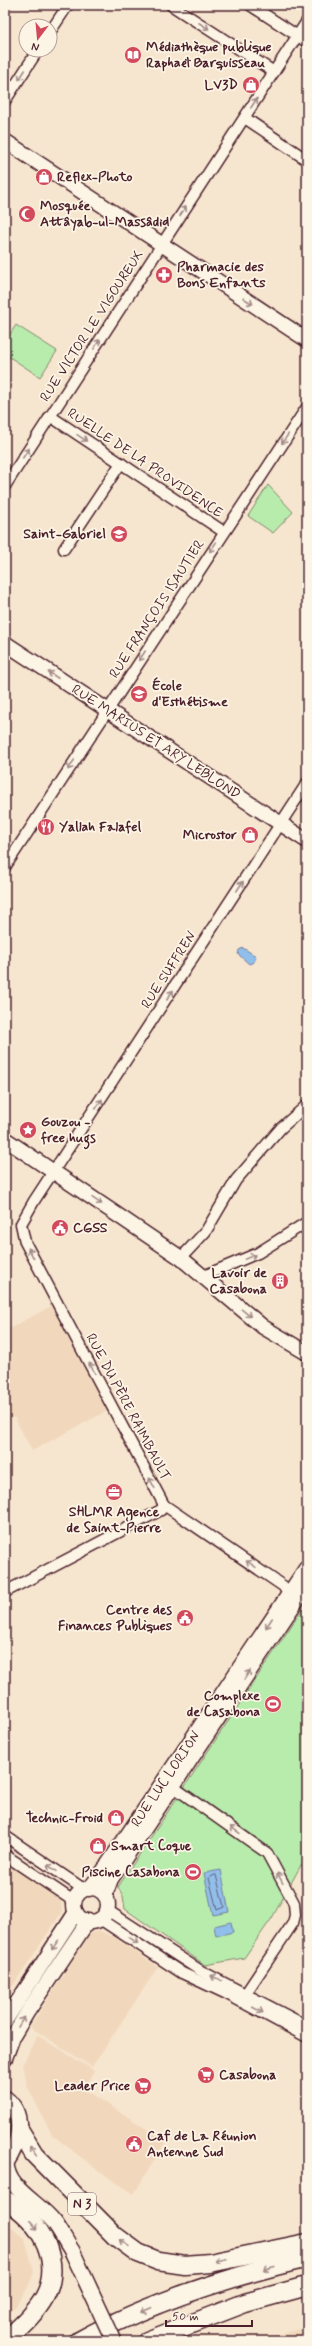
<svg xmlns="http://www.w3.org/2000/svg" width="312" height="2346" font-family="Mynerve,sans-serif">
	<rect width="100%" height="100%" fill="#f7e6cf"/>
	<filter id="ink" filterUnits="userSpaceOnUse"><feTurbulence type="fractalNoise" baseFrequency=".025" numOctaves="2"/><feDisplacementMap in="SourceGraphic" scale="8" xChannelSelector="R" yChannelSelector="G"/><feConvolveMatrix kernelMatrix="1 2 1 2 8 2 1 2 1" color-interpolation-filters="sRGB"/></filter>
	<g filter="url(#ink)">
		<!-- built -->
		<g fill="#f1d8bd">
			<polygon points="51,1306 107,1411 32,1451 14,1417 5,1422 5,1331"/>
			<polygon points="5,1862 61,1900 62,1912 5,1998"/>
			<polygon points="100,1931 114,1937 158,1967 92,2067 30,2027 90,1933"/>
			<polygon points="37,2035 95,2071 84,2089 166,2141 134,2194 100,2172 52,2135 27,2086 23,2064"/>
			<polygon points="5,2222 25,2239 34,2272 28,2288 15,2307 5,2317"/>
			<polygon points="307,2327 307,2341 256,2341 287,2332"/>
		</g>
		<!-- green -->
		<g fill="#b8ecad" stroke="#81866c">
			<polygon points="16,325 57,351 40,377 5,354 5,342"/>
			<polygon points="268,485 293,512 273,533 248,516"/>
			<polygon points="307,1602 307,1868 301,1865 272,1918 244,1958 205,1965 125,1909 123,1896 118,1887"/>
			<path d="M5 2109C12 2122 16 2136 5 2149Z"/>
		</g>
		<!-- water -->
		<g fill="#91bfeb" stroke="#757f9e">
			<polygon points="243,948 256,956 254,962 249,964 238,954 239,950"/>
			<polygon points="221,1870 229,1912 213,1915 204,1873"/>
			<polygon points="231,1922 233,1932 216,1936 214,1926"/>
		</g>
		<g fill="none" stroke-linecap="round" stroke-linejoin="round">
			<!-- shore -->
			<polygon stroke="#665f78" stroke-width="1" points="216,1875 224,1907 217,1910 209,1878"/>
			<!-- street casing -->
			<g stroke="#4a1f2b" stroke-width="13">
				<g id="street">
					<polyline points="171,5 274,72"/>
					<polyline points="250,5 307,42"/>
					<polyline points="50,32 68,5"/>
					<polyline points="5,101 38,50"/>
					<polyline points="245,118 307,160"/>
					<polyline points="50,416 224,532"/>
					<polyline points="5,486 307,21"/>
					<polyline points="64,549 121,463"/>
					<polyline points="5,867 307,407"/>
					<polyline points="181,1258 206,1231 236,1180 281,1128 307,1105"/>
					<polyline points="201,1277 258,1253 307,1222"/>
					<polyline points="5,1592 161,1510 164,1505"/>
					<polyline points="290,1600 288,1593 283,1586 164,1505 25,1242 21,1224 34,1201 307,783"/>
					<polyline points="168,1783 267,1853 294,1903 295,1915 293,1923 246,1993 242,1996 227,1994"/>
					<polyline points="5,1836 85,1890"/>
					<polyline points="5,1855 75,1902"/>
					<polyline points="107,1910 201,1971 307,2026"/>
					<polyline points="100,1919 182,1973 227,1994 307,2037"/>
				</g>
			</g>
			<!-- secondary casing -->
			<g stroke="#4a1f2b" stroke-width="17">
				<g id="secondary">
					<polyline points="5,141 307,340"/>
					<polyline points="5,643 307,841"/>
					<polyline points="5,1139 181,1258 263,1327 307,1353"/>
					<circle cx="91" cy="1905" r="17"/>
					<polyline points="89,1889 102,1873 307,1567"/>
					<polyline points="105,1895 111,1879 307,1585"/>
					<polyline points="5,2021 76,1912"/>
					<polyline points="5,2058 13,2036 28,2011 88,1921"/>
				</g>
			</g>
			<!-- primary casing -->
			<g stroke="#4a1f2b" stroke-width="18">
				<g id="primary">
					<path d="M5 2098C27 2115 19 2145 5 2164"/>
					<path d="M6 2163C7 2190 39 2202 54 2222 61 2231 66 2242 72 2251"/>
				</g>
			</g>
			<!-- highway casing -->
			<g stroke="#4a1f2b" stroke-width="21">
				<g id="highway">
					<polyline points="20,2131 34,2154 115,2236 138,2253 158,2261 185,2265 210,2263 307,2243"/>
					<path d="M5 2200C23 2210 38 2226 46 2244 64 2289 35 2313 5 2341"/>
					<path d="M79 2341C149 2302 229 2277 307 2258"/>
					<polyline points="147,2341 245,2303 307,2286"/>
				</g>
			</g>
			<!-- street -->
			<use href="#street" stroke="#fcf5e5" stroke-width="10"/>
			<!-- secondary -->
			<use href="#secondary" stroke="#fcf5e5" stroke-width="14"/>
			<!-- primary -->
			<use href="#primary" stroke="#fcf5e5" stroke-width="15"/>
			<!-- highway -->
			<use href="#highway" stroke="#fcf5e5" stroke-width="18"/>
			<!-- primary-bridge casing -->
			<g stroke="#4a1f2b" stroke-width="18" stroke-linecap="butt">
				<polyline id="primary-bridge" points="72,2251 114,2341"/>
			</g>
			<!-- primary-bridge -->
			<use href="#primary-bridge" stroke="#fcf5e5" stroke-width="15"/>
		</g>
		<!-- one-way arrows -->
		<defs><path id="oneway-shaft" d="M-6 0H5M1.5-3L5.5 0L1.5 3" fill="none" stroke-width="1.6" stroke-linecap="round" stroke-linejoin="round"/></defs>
		<g stroke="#a38a88">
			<use href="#oneway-shaft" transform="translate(204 26) rotate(33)"/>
			<use href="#oneway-shaft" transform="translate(22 75) rotate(123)"/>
			<use href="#oneway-shaft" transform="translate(254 103) rotate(-57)"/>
			<use href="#oneway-shaft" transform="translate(183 211) rotate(-57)"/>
			<use href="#oneway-shaft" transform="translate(248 301) rotate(33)"/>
			<use href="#oneway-shaft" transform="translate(97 344) rotate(-57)"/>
			<use href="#oneway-shaft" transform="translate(82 438) rotate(34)"/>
			<use href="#oneway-shaft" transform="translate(285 439) rotate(124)"/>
			<use href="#oneway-shaft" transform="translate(26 453) rotate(-57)"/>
			<use href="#oneway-shaft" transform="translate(213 547) rotate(124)"/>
			<use href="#oneway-shaft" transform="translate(142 656) rotate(123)"/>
			<use href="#oneway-shaft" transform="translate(53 675) rotate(-147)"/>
			<use href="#oneway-shaft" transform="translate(71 765) rotate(123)"/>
			<use href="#oneway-shaft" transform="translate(240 886) rotate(-57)"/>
			<use href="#oneway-shaft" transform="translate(170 995) rotate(-57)"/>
			<use href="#oneway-shaft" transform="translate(99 1104) rotate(-57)"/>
			<use href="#oneway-shaft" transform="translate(97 1201) rotate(34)"/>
			<use href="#oneway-shaft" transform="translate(31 1253) rotate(-118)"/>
			<use href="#oneway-shaft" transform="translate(250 1257) rotate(-22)"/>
			<use href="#oneway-shaft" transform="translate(246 1313) rotate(39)"/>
			<use href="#oneway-shaft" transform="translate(92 1368) rotate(-119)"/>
			<use href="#oneway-shaft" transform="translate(152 1483) rotate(-118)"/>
			<use href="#oneway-shaft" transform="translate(251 1564) rotate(-146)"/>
			<use href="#oneway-shaft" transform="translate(269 1623) rotate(123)"/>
			<use href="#oneway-shaft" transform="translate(247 1675) rotate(-57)"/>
			<use href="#oneway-shaft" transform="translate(235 1830) rotate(-145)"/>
			<use href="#oneway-shaft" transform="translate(52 1868) rotate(-146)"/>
			<use href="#oneway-shaft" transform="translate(280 1878) rotate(-118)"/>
			<use href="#oneway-shaft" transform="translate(133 1940) rotate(35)"/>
			<use href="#oneway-shaft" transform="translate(55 1945) rotate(125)"/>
			<use href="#oneway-shaft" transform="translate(216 1978) rotate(-154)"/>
			<use href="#oneway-shaft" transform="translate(258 2010) rotate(28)"/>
			<use href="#oneway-shaft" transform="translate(21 2022) rotate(-60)"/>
			<use href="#oneway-shaft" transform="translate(33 2151) rotate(-125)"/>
			<use href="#oneway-shaft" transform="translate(34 2225) rotate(47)"/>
			<use href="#oneway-shaft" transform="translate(124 2243) rotate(-145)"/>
			<use href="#oneway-shaft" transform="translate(221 2260) rotate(168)"/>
			<use href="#oneway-shaft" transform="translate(269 2268) rotate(165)"/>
			<use href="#oneway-shaft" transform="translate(146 2310) rotate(157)"/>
		</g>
	</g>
	<!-- icons -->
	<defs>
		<g id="library-disc" transform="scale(0.9)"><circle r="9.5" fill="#d1495b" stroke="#fcf5e5"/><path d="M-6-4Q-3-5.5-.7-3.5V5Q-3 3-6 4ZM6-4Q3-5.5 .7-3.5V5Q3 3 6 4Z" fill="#fff"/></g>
		<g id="shop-disc" transform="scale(0.9)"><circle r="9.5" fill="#d1495b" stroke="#fcf5e5"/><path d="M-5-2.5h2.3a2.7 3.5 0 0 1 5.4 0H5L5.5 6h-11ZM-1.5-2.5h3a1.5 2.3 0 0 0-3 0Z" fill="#fff"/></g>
		<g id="mosque-disc" transform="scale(0.9)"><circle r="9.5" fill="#d1495b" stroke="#fcf5e5"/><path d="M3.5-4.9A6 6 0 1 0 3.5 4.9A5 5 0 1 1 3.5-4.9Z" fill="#fff"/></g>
		<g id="pharmacy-disc" transform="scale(0.9)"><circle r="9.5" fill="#d1495b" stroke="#fcf5e5"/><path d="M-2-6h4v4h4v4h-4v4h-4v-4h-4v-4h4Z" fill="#fff"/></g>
		<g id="school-disc" transform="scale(0.9)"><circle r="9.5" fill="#d1495b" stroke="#fcf5e5"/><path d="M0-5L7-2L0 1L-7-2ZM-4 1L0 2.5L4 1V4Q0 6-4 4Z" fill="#fff"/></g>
		<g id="restaurant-disc" transform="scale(0.9)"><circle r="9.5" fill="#d1495b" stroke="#fcf5e5"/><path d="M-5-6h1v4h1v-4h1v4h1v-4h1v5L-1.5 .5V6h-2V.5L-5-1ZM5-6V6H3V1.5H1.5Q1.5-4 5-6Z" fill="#fff"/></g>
		<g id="sight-disc" transform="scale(0.9)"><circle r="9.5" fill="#d1495b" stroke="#fcf5e5"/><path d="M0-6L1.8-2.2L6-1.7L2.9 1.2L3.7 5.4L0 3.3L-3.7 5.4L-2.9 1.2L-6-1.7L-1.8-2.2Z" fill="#fff"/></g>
		<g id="civic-disc" transform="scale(0.9)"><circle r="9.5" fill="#d1495b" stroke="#fcf5e5"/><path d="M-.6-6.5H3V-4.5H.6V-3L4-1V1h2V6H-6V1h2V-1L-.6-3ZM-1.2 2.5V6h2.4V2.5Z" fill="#fff"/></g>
		<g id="building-disc" transform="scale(0.9)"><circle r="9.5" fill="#d1495b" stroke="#fcf5e5"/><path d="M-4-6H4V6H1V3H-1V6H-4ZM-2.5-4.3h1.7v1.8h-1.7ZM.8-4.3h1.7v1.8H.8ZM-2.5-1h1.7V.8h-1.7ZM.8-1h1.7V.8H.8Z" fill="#fff"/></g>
		<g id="office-disc" transform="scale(0.9)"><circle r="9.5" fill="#d1495b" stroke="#fcf5e5"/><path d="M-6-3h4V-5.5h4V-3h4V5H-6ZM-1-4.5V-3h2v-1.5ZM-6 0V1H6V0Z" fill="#fff"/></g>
		<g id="stadium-disc" transform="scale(0.9)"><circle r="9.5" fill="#d1495b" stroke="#fcf5e5"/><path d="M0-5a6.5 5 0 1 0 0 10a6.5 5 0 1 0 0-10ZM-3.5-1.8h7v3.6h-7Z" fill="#fff"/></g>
		<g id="supermarket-disc" transform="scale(0.9)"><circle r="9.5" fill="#d1495b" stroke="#fcf5e5"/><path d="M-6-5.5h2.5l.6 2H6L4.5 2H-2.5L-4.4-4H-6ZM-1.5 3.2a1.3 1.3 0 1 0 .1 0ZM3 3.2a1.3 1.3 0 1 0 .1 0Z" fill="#fff"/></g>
	</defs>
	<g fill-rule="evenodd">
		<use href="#library-disc" x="133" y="55"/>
		<use href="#shop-disc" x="251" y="85"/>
		<use href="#shop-disc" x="44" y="177"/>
		<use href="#mosque-disc" x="27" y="214"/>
		<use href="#pharmacy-disc" x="164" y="275"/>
		<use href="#school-disc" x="119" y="534"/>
		<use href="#school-disc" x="139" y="694"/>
		<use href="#restaurant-disc" x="46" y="827"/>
		<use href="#shop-disc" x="250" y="835"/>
		<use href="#sight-disc" x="28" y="1130"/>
		<use href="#civic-disc" x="60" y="1228"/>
		<use href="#building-disc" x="280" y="1281"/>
		<use href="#office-disc" x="114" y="1492"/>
		<use href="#civic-disc" x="185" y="1618"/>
		<use href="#stadium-disc" x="273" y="1704"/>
		<use href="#shop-disc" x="116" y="1818"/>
		<use href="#shop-disc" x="98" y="1846"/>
		<use href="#stadium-disc" x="193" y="1872"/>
		<use href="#supermarket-disc" x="206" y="2075"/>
		<use href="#supermarket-disc" x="143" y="2086"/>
		<use href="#civic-disc" x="134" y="2144"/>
	</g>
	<g text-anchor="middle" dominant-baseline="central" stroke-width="3.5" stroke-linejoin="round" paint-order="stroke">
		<!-- shield labels -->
		<rect fill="#fcf5e5" stroke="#7f5f63" stroke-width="1" x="68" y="2193" width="28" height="22" rx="3"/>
		<g font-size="13" font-weight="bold" fill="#4a1f2b">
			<text x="82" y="2204">N 3</text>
		</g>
		<!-- poi labels -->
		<g font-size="14" font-weight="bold" fill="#4a1f2b" stroke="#fcf5e5" text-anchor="start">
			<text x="146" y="47">Médiathèque publique<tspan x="146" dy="16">Raphaël Barquisseau</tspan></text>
			<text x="238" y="85" text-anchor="end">LV3D</text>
			<text x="57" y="177">Reflex-Photo</text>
			<text x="40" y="206">Mosquée<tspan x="40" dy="16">Attâyab-ul-Massâdid</tspan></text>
			<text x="177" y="267">Pharmacie des<tspan x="177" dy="16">Bons Enfants</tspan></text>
			<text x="106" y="534" text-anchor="end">Saint-Gabriel</text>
			<text x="152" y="686">École<tspan x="152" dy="16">d'Esthétisme</tspan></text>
			<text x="59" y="827">Yallah Falafel</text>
			<text x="237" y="835" text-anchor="end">Microstor</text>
			<text x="41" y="1122">Gouzou -<tspan x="41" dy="16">free hugs</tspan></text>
			<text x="73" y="1228">CGSS</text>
			<text x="267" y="1273" text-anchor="end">Lavoir de<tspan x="267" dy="16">Casabona</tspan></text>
			<text x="114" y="1512" text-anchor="middle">SHLMR Agence<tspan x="114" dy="16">de Saint-Pierre</tspan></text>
			<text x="172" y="1610" text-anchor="end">Centre des<tspan x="172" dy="16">Finances Publiques</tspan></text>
			<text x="260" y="1696" text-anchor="end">Complexe<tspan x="260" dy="16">de Casabona</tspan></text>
			<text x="103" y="1818" text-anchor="end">Technic-Froid</text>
			<text x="111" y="1846">Smart Coque</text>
			<text x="180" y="1872" text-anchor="end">Piscine Casabona</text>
			<text x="219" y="2075">Casabona</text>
			<text x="130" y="2086" text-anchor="end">Leader Price</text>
			<text x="147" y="2136">Caf de La Réunion<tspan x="147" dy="16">Antenne Sud</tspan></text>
		</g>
		<!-- street labels -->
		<g font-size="14" fill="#4a1f2b" stroke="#fcf5e5">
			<text transform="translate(92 326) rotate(-57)">RUE VICTOR LE VIGOUREUX</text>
			<text transform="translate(145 463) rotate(34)">RUELLE DE LA PROVIDENCE</text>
			<text transform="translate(157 609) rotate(-57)">RUE FRANÇOIS ISAUTIER</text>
			<text transform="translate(156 742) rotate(33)">RUE MARIUS ET ARY LEBLOND</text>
			<text transform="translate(169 970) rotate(-57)">RUE SUFFREN</text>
			<text transform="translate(128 1407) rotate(62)">RUE DU PÈRE RAIMBAULT</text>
			<text transform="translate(166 1779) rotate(-56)">RUE LUC LORION</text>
		</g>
	</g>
	<!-- margin -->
	<rect width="312" height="2346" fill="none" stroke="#fcf5e5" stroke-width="20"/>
	<rect x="10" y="10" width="292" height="2326" fill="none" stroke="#4a1f2b" stroke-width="1.5" filter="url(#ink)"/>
	<!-- north arrow -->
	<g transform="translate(38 38) rotate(196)"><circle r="19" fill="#fcf5e5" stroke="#b59f9b"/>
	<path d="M0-3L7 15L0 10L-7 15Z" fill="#d1495b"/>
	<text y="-6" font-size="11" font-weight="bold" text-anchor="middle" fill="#4a1f2b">N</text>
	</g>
	<!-- scale -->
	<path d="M166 2320v6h86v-6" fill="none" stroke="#4a1f2b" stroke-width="2"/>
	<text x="172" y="2320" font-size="12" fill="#4a1f2b" stroke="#fcf5e5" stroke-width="3" paint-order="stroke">50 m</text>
</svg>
